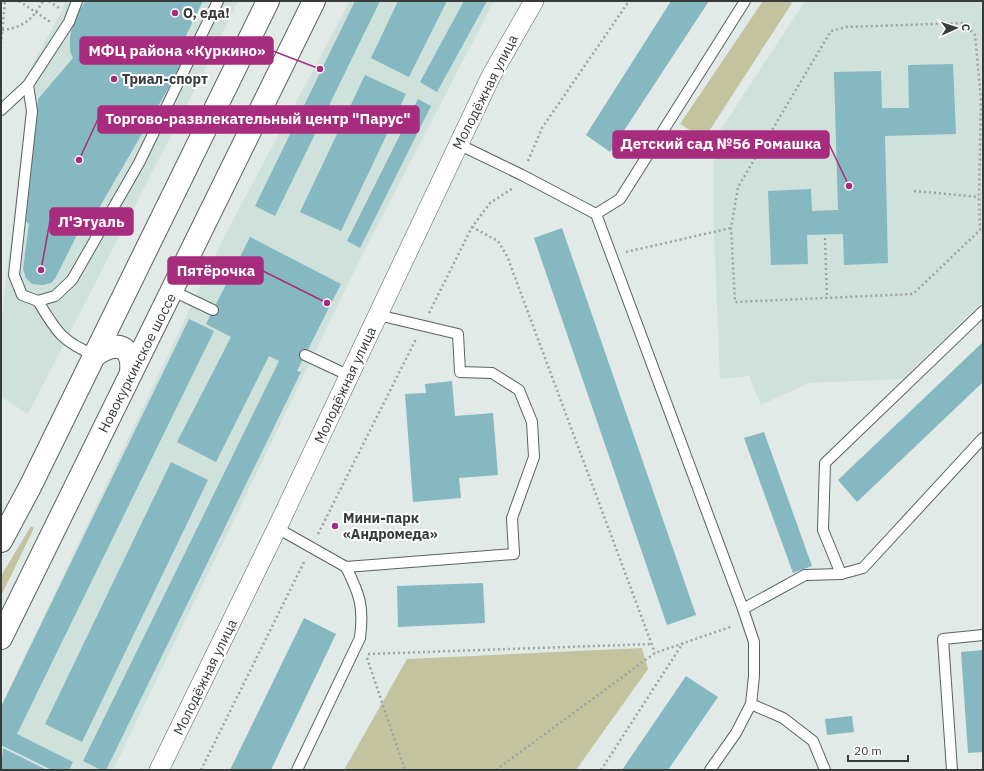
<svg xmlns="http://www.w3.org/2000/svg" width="984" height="771" font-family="'IBM Plex Sans',sans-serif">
	<rect width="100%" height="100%" fill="#e1eae7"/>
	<!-- built -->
	<g fill="#cfe1db">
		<polygon points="65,1 238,1 199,81 28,414 1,397 1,323 31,67 63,9"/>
		<polygon points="350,1 494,1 359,261 113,770 49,770 1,746 1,706 225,235"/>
		<polygon points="805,1 983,1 983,301 902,379 809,383 761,405 749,376 720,379 714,232 714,140"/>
	</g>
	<!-- green -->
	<g fill="#c3c39f">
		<polygon points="763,1 788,1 792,3 704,139 680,124"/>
		<polygon points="31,526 34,528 1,596 1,576"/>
		<polygon points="642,648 648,669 576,770 344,770 407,659"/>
	</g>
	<!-- building -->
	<g fill="#85b8c1">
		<polygon points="85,1 203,1 175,58 183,63 88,227 81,227 55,279 51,283 43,285 32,284 26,278 23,269 29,224 26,221 38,99 73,58 70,51 70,38 72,25"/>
		<polygon points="355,1 380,1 275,216 255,206"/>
		<polygon points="398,1 447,1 409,77 371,58"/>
		<polygon points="464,1 487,1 437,92 420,82"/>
		<polygon points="671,1 709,1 610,152 586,135"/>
		<polygon points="953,64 956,134 885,136 888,263 844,265 843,234 807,235 808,264 771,265 768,191 811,189 812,211 838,210 834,72 881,71 882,108 909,108 908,65"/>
		<polygon points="365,75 406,94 341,231 300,212"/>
		<polygon points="418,99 431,106 360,248 347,241"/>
		<polygon points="562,228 696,615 667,625 534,238"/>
		<polygon points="250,237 341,284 297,371 301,372 106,770 101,770 83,761 279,361 269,356 216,462 177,442 231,337 206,324"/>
		<polygon points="189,319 214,331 17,734 73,762 69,770 52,770 1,745 1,707"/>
		<polygon points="983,342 983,382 857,502 838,480"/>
		<polygon points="452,381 455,416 493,413 498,475 459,478 461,498 413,502 405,394 426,393 425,384"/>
		<polygon points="764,432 812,566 793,573 744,438"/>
		<polygon points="171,462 208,480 82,742 45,724"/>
		<polygon points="483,583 485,623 398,627 397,586"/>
		<polygon points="304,618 336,634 271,770 230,770"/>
		<polygon points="983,650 983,752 968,753 961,652"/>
		<polygon points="686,676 718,697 668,770 622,770"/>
		<polygon points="852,716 854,732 827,735 825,719"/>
		<polygon points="3,748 47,770 1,770"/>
	</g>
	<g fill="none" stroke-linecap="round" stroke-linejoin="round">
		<!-- service casing -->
		<g stroke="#5a625f" stroke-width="12">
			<g id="service">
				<polyline points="28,85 32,111 14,275 22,295 38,301 55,296 72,280 139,163 218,1"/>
				<polyline points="1,110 28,85 69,22 77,1"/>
				<polyline points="458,144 522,175 596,214 743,609 754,642 754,676 751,704 736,733 710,770"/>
				<polyline points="596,214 620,199 745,1"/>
				<polyline points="173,291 213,310"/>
				<path d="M38 301C56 331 62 342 95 355"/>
				<polyline points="983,311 825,463 823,530 841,574 863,568 983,438"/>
				<polyline points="305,355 350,376"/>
				<polyline points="277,528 346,567 514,554 512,518 534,457 532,422 519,390 492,373 460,372 458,334 378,315"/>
				<polyline points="743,609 805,575 841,574"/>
				<polyline points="751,704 783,718 813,741 825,770"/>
				<path d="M297 770 360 638C364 607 360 595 346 567"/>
				<polyline points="952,770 943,639 983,635"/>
			</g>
		</g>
		<!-- minor casing -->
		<g stroke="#5a625f" stroke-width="20">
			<polyline id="minor" points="159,770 277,528 491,76 534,1"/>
		</g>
		<!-- secondary casing -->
		<g stroke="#5a625f" stroke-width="24">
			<g id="secondary">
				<path d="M95 355C116 340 134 345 131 373"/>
				<polyline points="1,541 30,487 268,1"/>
				<polyline points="1,638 314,1"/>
			</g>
		</g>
		<!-- path -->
		<g stroke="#9ca3a1" stroke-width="2.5" stroke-dasharray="2 3" stroke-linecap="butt">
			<polyline points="19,1 52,23"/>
			<polyline points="49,1 59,8"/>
			<polygon points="964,23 975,35 981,99 979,197 980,230 913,294 735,302 731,228 738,187 831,31 846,27"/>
			<path d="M2 30C23 28 33 19 43 1"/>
			<polyline points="1,44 5,1"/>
			<polyline points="528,161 542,128 629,1"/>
			<polyline points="914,191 979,197"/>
			<polyline points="472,227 498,241 507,256 655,653"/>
			<polyline points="825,238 827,298"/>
			<polyline points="626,252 731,228"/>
			<polyline points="429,313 472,227 490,203 513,188"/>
			<polyline points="318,534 416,339"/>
			<polyline points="368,654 652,644"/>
			<polyline points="367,658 405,770"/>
			<polyline points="201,770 305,560"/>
			<polyline points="496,770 655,653 733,626"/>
			<polyline points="601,770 683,643"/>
		</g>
		<!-- service -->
		<use href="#service" stroke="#fff" stroke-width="10"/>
		<!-- minor -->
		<use href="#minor" stroke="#fff" stroke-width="19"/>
		<!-- secondary -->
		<use href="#secondary" stroke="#fff" stroke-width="22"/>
	</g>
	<!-- markers -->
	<g fill="#a82c7e" stroke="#fff" stroke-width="1.5">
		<circle cx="175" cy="13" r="4"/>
		<circle cx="114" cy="79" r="4"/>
		<circle cx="335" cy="526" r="4"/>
	</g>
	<g text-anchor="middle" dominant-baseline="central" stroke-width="4" stroke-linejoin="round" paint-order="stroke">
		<!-- poi labels -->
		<g font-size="14" font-weight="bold" fill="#373b3a" stroke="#fff" text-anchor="start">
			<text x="183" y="13">О, еда!</text>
			<text x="122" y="79">Триал-спорт</text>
			<text x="343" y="518">Мини-парк<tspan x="343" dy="16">«Андромеда»</tspan></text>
		</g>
		<!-- street labels -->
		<g font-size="14" fill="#373b3a" stroke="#fff">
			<text transform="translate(485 92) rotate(-63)">Молодёжная улица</text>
			<text transform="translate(137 363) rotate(-63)">Новокуркинское шоссе</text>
			<text transform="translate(345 385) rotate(-65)">Молодёжная улица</text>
			<text transform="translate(205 677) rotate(-64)">Молодёжная улица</text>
		</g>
	</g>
	<!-- callouts -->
	<path fill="none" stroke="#a82c7e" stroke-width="1.5" d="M320 69L273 51M79 160L98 119M849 186L829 144M41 270L50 221M327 303L263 271"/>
	<g fill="#a82c7e" stroke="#fff" stroke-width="1.5">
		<circle cx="320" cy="69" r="4"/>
		<circle cx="79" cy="160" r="4"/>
		<circle cx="849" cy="186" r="4"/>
		<circle cx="41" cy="270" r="4"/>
		<circle cx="327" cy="303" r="4"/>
	</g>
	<g fill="#a82c7e" stroke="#a82c7e" stroke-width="1.5">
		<rect x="80" y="37" width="193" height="27" rx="4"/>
		<rect x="98" y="106" width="321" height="27" rx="4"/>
		<rect x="613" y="131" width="216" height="27" rx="4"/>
		<rect x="50" y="208" width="83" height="27" rx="4"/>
		<rect x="168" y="257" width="95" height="27" rx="4"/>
	</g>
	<g font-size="15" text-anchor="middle" font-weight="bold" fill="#fff">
		<text x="177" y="56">МФЦ района «Куркино»</text>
		<text x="258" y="124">Торгово-развлекательный центр "Парус"</text>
		<text x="721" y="149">Детский сад №56 Ромашка</text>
		<text x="91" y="227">Л'Этуаль</text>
		<text x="216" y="276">Пятёрочка</text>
	</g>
	<!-- border -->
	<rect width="984" height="771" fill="none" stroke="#373b3a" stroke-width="4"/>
	<!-- north arrow -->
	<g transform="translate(956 28) rotate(87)" stroke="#ffffff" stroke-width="3" paint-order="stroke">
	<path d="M0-3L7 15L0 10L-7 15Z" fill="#373b3a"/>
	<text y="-6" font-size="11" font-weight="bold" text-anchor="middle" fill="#373b3a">С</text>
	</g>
	<!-- scale -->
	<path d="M848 755v6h60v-6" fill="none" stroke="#373b3a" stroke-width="2"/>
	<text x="854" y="755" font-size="12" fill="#373b3a" stroke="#ffffff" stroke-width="3" paint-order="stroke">20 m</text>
</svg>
